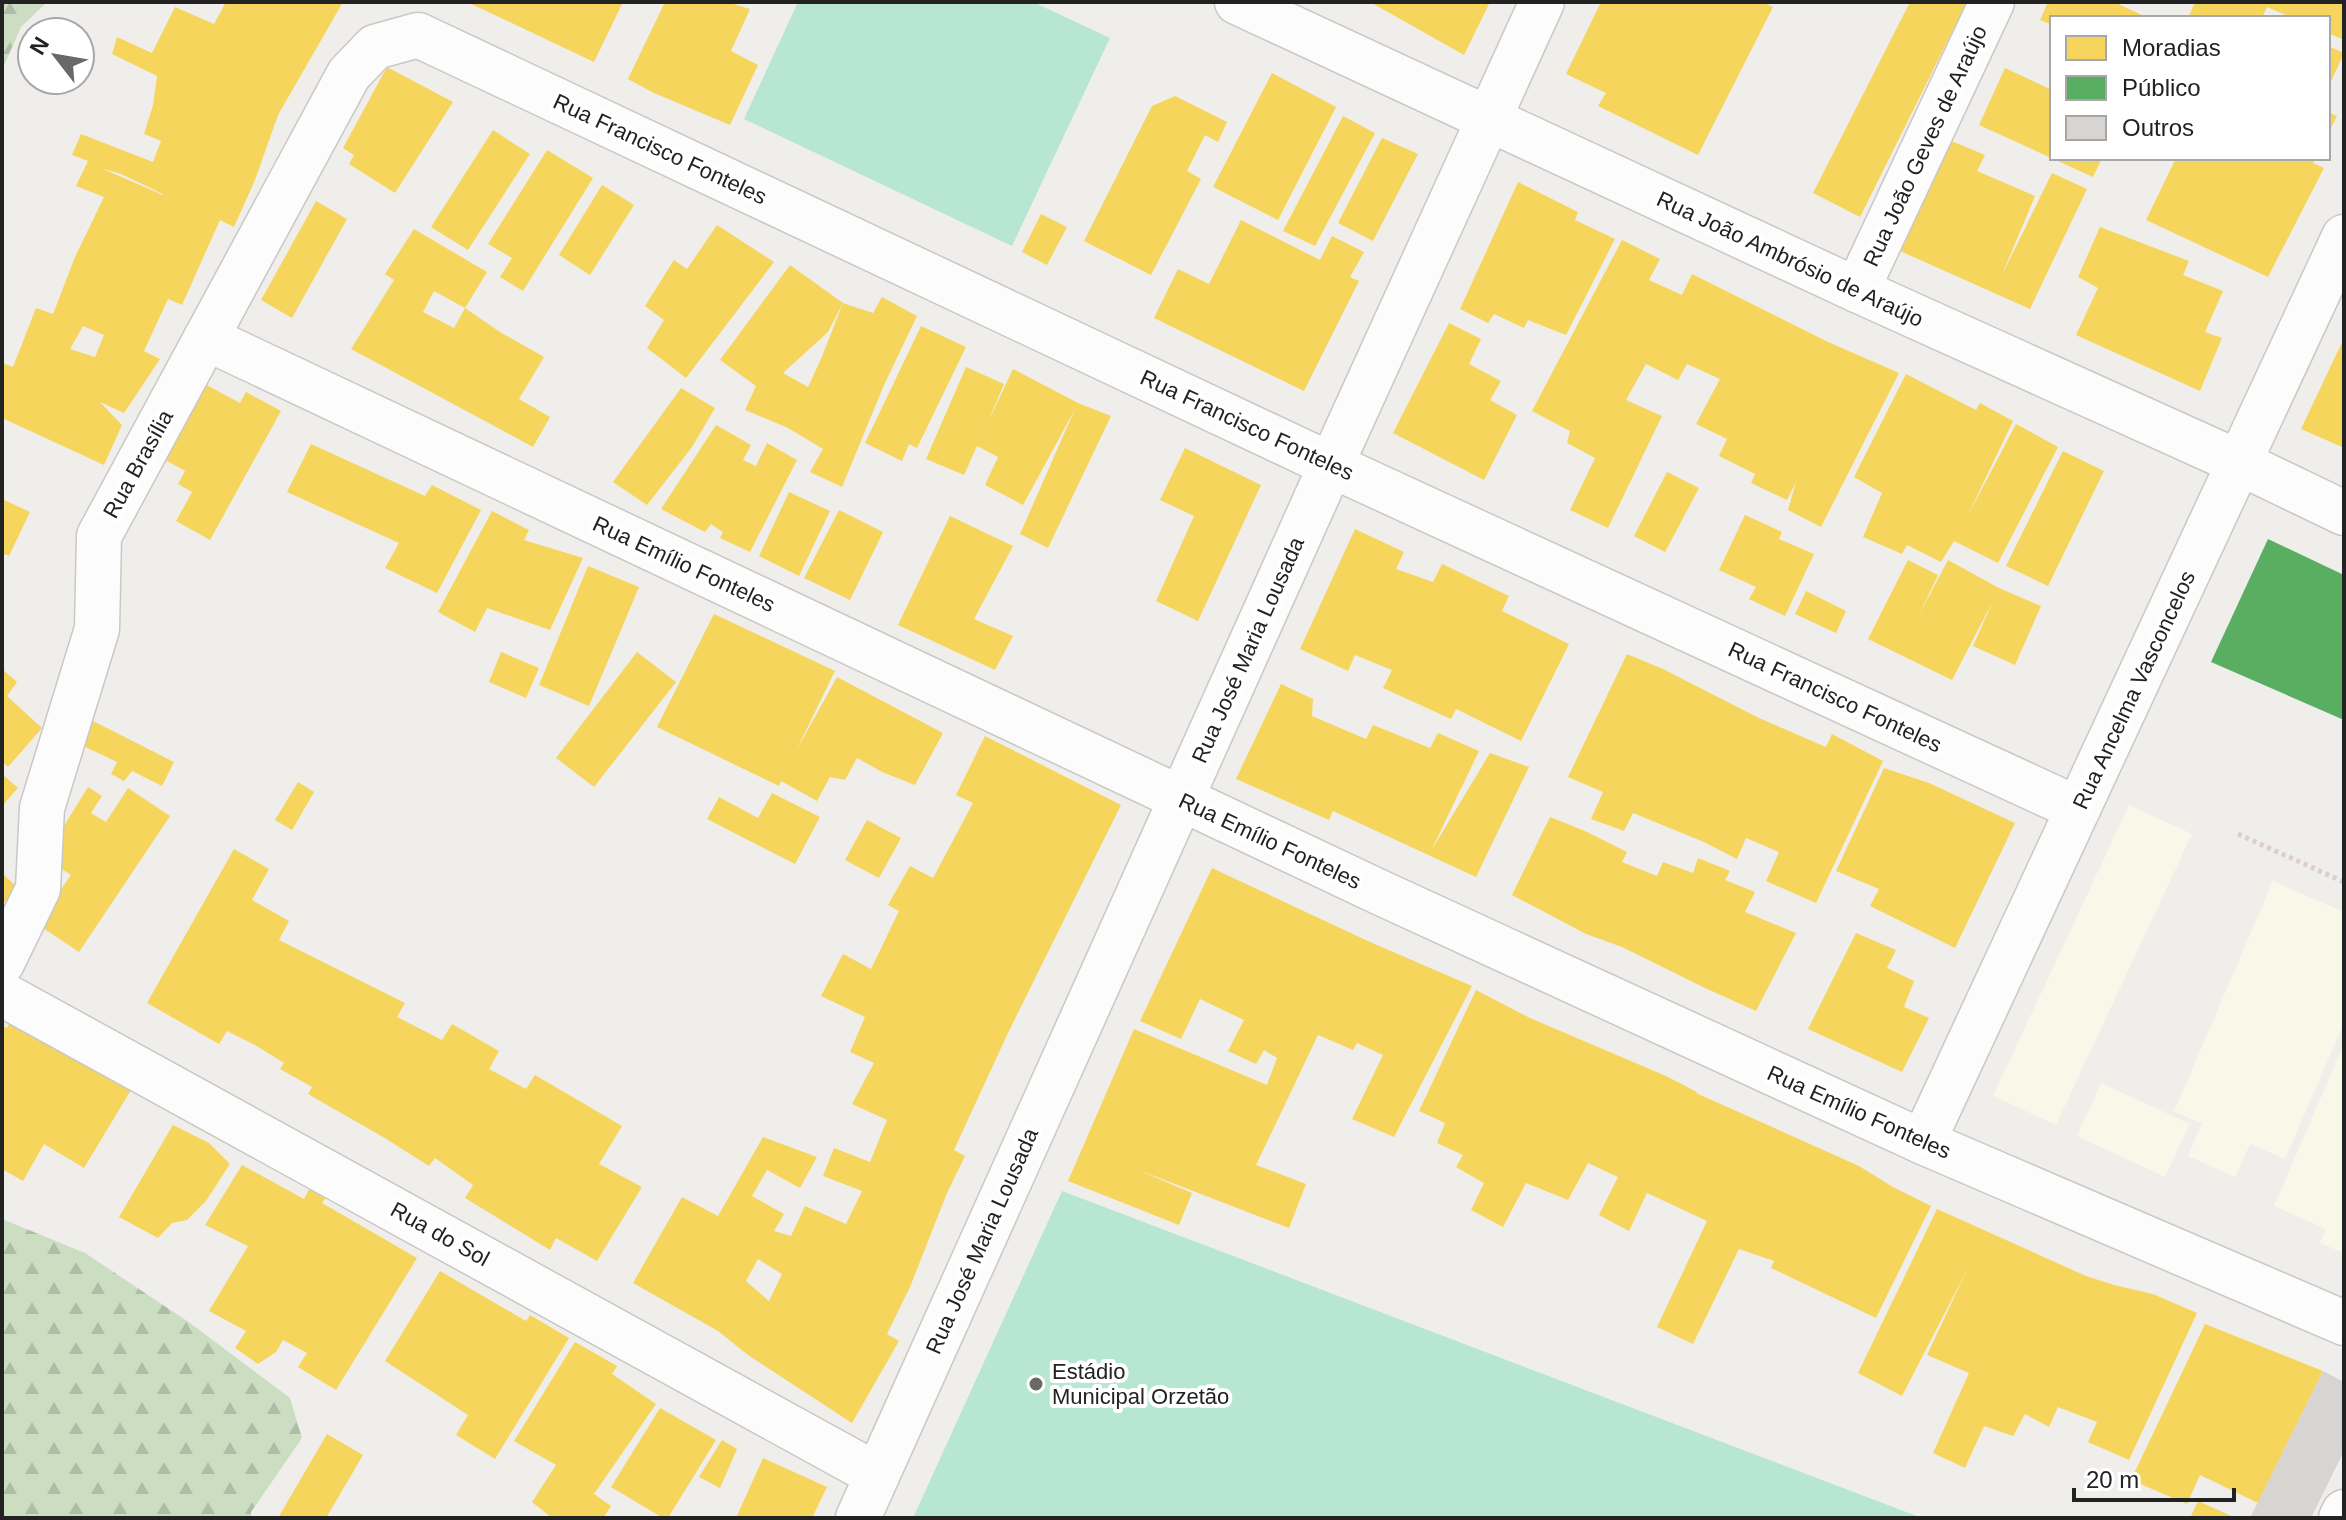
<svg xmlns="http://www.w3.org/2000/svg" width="2346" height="1520" font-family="Helvetica,sans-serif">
	<defs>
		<pattern id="forest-firs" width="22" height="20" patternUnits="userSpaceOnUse" patternTransform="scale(2)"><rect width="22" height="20" fill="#cbdec1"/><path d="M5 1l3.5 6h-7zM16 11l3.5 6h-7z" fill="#aebea6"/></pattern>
	</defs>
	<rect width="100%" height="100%" fill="#f0eeeb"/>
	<!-- education -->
	<g fill="#f8f7e8">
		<polygon points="2129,805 2192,834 2056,1125 1993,1096"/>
		<polygon points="2273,881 2344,912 2344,1023 2285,1159 2250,1144 2235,1177 2188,1156 2202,1123 2174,1112"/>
		<polygon points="2344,1044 2344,1253 2320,1243 2326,1229 2274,1206"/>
		<polygon points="2101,1083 2190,1124 2165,1177 2077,1136"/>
	</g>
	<!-- forest -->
	<g fill="url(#forest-firs)">
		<polygon points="2,2 47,2 21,27 2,70"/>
		<polygon points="2,1219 85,1253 190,1323 290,1398 302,1438 251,1512 251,1518 2,1518"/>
	</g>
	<!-- pitch -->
	<g fill="#b7e6d2">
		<polygon points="798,2 1033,2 1110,38 1012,246 744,119"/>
		<polygon points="1062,1191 1922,1518 913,1518"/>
	</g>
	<!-- homes -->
	<g fill="#f6d55c" fill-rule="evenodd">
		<path d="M226 2H343L278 115 255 180 234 227 220 220 182 305 168 299 144 351 160 359 124 413 100 402 122 425 104 465 2 418V363L13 367 36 308 53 314 75 257 104 197 76 186 88 161 72 155 81 134 153 162 161 141 144 134 153 105 157 76 112 54 117 37 152 53 175 7 214 24ZM101 168 121 174 163 194V195ZM83 326 104 335 95 357 70 349Z"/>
		<polygon points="467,2 623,2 594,62"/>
		<polygon points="665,2 727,2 750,9 731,51 758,65 730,125 654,93 628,79"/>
		<polygon points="1370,2 1490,2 1464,55"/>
		<polygon points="1601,2 1763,2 1773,7 1698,155 1598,106 1606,93 1566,74"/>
		<polygon points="1910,2 1967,2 1860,217 1813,193"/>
		<polygon points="2048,2 2114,2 2148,18 2052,18 2052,25 2040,20"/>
		<polygon points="2195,2 2344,2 2344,40 2328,33 2328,18 2293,18 2267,7 2262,18 2188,18"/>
		<polygon points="2328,46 2344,53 2328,88"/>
		<polygon points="387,67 453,102 395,193 349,164 354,155 343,148"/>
		<polygon points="2005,68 2052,90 2052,158 2102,158 2093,177 1979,125"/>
		<polygon points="1272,73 1336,107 1278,220 1213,187"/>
		<polygon points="1175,96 1227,122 1218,142 1205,135 1187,171 1201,179 1151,275 1084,241 1152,106"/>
		<polygon points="2328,112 2337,116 2328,134"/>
		<polygon points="1343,116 1375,133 1315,246 1283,231"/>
		<polygon points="493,130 530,154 468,250 431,227"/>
		<polygon points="1382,138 1418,154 1373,241 1338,223"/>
		<polygon points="1949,140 1985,155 1977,171 2035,196 2001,277 2052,173 2087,189 2030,309 1900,251"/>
		<polygon points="547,150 593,178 523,291 500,277 512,258 488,244"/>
		<polygon points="2176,158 2315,158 2313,163 2324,168 2268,277 2146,220"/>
		<polygon points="1518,182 1578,212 1575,220 1615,239 1566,335 1528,320 1524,328 1494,314 1488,323 1460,309"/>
		<polygon points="602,185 634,205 590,275 559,255"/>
		<polygon points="316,201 347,219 292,318 261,300"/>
		<polygon points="1041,214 1067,227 1047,265 1022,252"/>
		<polygon points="1241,220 1320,260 1332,236 1364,252 1350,277 1359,281 1304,391 1154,318 1178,269 1209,284"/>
		<polygon points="717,225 774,262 686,378 647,348 664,320 645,306 674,260 687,269"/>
		<polygon points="2100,227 2189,261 2183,275 2223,291 2205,332 2222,338 2200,391 2076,335 2098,288 2078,277"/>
		<path d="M414 229 487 272 465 308 500 332 544 357 519 399 550 417 533 447 351 349 394 280 385 274ZM434 291 465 308 454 328 423 312Z"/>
		<polygon points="1622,240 1660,259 1649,280 1682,295 1692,274 1826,341 1899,373 1821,527 1788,510 1796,482 1787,500 1751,483 1755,474 1719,456 1727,439 1696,424 1720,379 1687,364 1678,380 1646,364 1626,400 1662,416 1608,528 1570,510 1595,458 1567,443 1570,431 1532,411"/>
		<polygon points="790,265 843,303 828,332 783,373 808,387 821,359 843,303 873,313 882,297 917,316 884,385 842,487 810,472 823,449 788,428 745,410 756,386 720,360"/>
		<polygon points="1449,323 1481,339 1469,364 1501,381 1490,400 1517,415 1484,480 1393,433"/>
		<polygon points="921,326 966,347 917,448 909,444 902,461 865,443"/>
		<polygon points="2344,338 2344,444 2342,447 2301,429"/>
		<polygon points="966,367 1004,384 987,424 1013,369 1078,403 1111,416 1048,548 1020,534 1075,409 1023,505 985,485 998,457 977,446 964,475 926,459"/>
		<polygon points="1906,374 1976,410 1980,403 2013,421 1967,517 2016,424 2058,447 1998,563 1954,541 1941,562 1907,545 1902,554 1863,537 1882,493 1854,477"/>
		<polygon points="201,382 240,403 246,392 281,411 210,540 176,521 192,492 178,484 185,471 160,457"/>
		<polygon points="681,388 715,408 692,447 647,505 613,482"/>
		<polygon points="716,425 751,445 743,460 756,466 767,443 797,460 750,552 720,538 723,532 711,524 705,532 661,509"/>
		<polygon points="311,444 425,496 432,485 481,510 437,593 385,568 399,543 287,492"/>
		<polygon points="1185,448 1261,485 1198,621 1156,601 1194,516 1160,500"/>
		<polygon points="2063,451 2104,471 2048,586 2006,566"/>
		<polygon points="1667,472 1699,488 1665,552 1634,536"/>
		<polygon points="789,492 830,511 799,576 759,556"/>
		<polygon points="2,499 30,512 9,556 2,553"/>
		<polygon points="839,510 883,532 850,600 804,578"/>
		<polygon points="492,511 529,530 524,540 583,558 550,630 487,608 475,632 438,612"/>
		<polygon points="1745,515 1782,532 1779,539 1814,554 1785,616 1749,599 1756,587 1719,570"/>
		<polygon points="950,516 1013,546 974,619 1013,636 995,670 898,625"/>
		<polygon points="1355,529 1404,552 1396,569 1433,582 1442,564 1509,596 1502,611 1569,644 1521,741 1456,709 1451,719 1383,688 1392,670 1355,655 1348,671 1300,649"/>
		<polygon points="1908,560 1938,575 1919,615 1948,560 1999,588 2041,606 2015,665 1973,646 1993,601 1952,680 1868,639"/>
		<polygon points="588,566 639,587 589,706 539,685"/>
		<polygon points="1806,591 1846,611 1836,633 1795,614"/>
		<polygon points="714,614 835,671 796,751 837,677 943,733 915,785 882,772 857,758 845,780 830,777 817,801 781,781 779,786 657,727"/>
		<polygon points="501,652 539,668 526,698 489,682"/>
		<polygon points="637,652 676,682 594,787 556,758"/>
		<polygon points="1627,654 1663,669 1759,718 1826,747 1832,734 1883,761 1816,903 1766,881 1779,852 1746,838 1737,859 1704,842 1633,813 1624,831 1591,819 1603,792 1568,777"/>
		<polygon points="2,669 17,682 7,696 42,728 8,767 2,761"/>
		<polygon points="1281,684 1313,699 1312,716 1366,739 1373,725 1430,748 1438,733 1479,751 1431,851 1490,753 1529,767 1476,877 1333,811 1329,820 1236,779"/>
		<polygon points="91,720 174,762 162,786 132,771 124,781 111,774 117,762 79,744"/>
		<path d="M985 736 1121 805 1007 1035 954 1150 965 1156 947 1193 910 1287 887 1334 899 1341 852 1423 748 1355 718 1331 633 1283 682 1197 718 1216 763 1137 817 1157 800 1188 767 1170 752 1196 784 1214 774 1231 791 1236 805 1206 846 1224 862 1191 823 1176 834 1148 870 1162 887 1120 852 1104 874 1063 850 1052 865 1017 821 996 843 954 871 969 899 911 888 905 910 866 933 878 973 803 956 795ZM758 1259 782 1274 769 1301 746 1281Z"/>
		<polygon points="1884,768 1929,783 2015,823 1955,948 1870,906 1879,889 1836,871"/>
		<polygon points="2,774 18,788 2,806"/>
		<polygon points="298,782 314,792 292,830 275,820"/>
		<polygon points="88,787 102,796 91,813 106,822 128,788 170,816 79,952 37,924 71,875 44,858"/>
		<polygon points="772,793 820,817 795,864 707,819 719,797 758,818"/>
		<polygon points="1550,817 1585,831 1627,852 1622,862 1657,876 1663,862 1693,873 1698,858 1730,871 1725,880 1755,892 1745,912 1796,933 1756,1011 1705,988 1622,947 1586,934 1512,895"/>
		<polygon points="867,820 901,838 879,878 845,860"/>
		<polygon points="234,849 269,869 252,900 289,921 279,940 405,1003 397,1017 442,1040 452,1024 499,1051 489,1069 526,1089 535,1075 622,1126 599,1164 642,1187 597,1261 556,1238 550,1250 465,1198 473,1185 435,1158 429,1166 383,1137 308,1094 312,1087 280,1069 284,1063 255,1045 227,1031 219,1044 147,1003"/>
		<polygon points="1212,868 1370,942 1472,986 1394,1137 1352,1119 1383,1055 1357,1043 1353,1050 1318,1035 1256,1165 1306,1184 1289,1228 1136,1169 1192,1193 1179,1225 1068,1181 1134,1029 1267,1085 1277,1058 1264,1050 1256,1064 1228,1051 1244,1020 1200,999 1181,1039 1140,1021"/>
		<polygon points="2,873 18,888 2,905"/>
		<polygon points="1856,933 1896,950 1887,968 1914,981 1904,1007 1929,1018 1902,1072 1808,1029"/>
		<polygon points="1476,990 1530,1018 1666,1076 1697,1092 1696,1093 1859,1166 1893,1187 1931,1206 1876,1318 1771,1268 1774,1261 1739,1249 1693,1344 1657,1327 1707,1221 1647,1193 1629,1231 1599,1215 1618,1177 1588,1163 1568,1200 1526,1183 1503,1227 1471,1210 1484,1183 1456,1167 1463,1155 1437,1143 1445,1123 1419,1111"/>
		<polygon points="11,1021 131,1090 84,1168 44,1144 23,1181 2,1169 2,1025 7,1028"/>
		<polygon points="173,1125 209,1143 230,1164 206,1201 187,1220 172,1223 158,1238 119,1217"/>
		<polygon points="242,1165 304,1199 313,1182 329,1192 322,1203 417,1258 336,1390 298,1367 307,1353 283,1340 276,1352 258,1364 235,1348 246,1331 209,1311 248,1246 205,1225"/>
		<polygon points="1937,1209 2086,1276 2114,1285 2153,1294 2197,1313 2129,1460 2088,1442 2097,1422 2058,1407 2049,1427 2025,1414 2013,1436 1984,1426 1965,1468 1933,1453 1969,1373 1927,1355 1967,1270 1902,1396 1858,1373"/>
		<polygon points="440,1271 526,1321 530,1315 569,1338 495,1459 456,1435 468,1415 385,1361"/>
		<polygon points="2205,1324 2323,1371 2258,1503 2200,1475 2187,1504 2131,1480"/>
		<polygon points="575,1342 617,1366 612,1374 656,1404 594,1494 611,1506 603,1518 552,1518 532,1502 556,1465 514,1441"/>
		<polygon points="660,1408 716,1440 668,1518 663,1518 611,1487"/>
		<polygon points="327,1434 363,1455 326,1518 278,1518"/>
		<polygon points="722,1440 737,1449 720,1488 699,1477"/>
		<polygon points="763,1458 827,1487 812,1518 736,1518"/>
		<polygon points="2198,1501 2236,1518 2190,1518"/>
	</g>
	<!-- public -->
	<polygon fill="#5aae61" points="2268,539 2344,575 2344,720 2211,662"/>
	<!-- building -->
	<polygon fill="#d7d4d2" points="2323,1371 2344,1382 2344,1451 2311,1518 2250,1518"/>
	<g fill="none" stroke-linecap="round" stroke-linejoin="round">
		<!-- minor casing -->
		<g stroke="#c9c8c7" stroke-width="47">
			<g id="minor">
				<polyline points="1237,2 1857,290 2240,463 2344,513"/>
				<polyline points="1857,290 1992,2"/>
				<polyline points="206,338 1379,892 1923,1142 2344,1323"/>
				<polyline points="2,963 38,889 42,808 97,629 99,536 349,74 375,47 418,35 1331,465 2078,809"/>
				<polyline points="2,994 877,1475"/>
				<polyline points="1923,1142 2344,237"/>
				<polyline points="858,1518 1331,465 1542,2"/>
				<polyline points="2341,1518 2344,1512"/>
			</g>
		</g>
		<!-- path -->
		<polyline stroke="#dccecd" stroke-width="5" stroke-dasharray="4 4" stroke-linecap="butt" points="2238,834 2344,882"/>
		<!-- minor -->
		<use href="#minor" stroke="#fdfcfc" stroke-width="44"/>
	</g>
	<!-- markers -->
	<circle fill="#6a6968" stroke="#fff" stroke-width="3" cx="1036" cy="1384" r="8"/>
	<g text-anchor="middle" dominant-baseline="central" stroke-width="8" stroke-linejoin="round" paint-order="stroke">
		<!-- street labels -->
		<g font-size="22" fill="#222" stroke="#fff">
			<text transform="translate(1925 146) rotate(-65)">Rua João Geves de Araújo</text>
			<text transform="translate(660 149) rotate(25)">Rua Francisco Fonteles</text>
			<text transform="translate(1790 259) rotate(25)">Rua João Ambrósio de Araújo</text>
			<text transform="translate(1247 425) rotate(25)">Rua Francisco Fonteles</text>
			<text transform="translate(138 464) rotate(-61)">Rua Brasília</text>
			<text transform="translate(684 564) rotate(25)">Rua Emílio Fonteles</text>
			<text transform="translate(1248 650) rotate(-66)">Rua José Maria Lousada</text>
			<text transform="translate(2134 690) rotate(-65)">Rua Ancelma Vasconcelos</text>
			<text transform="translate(1835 697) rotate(25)">Rua Francisco Fonteles</text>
			<text transform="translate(1270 841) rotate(25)">Rua Emílio Fonteles</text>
			<text transform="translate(1859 1112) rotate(24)">Rua Emílio Fonteles</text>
			<text transform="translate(440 1234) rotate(29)">Rua do Sol</text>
			<text transform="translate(982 1241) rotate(-66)">Rua José Maria Lousada</text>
		</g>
		<!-- poi labels -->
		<g font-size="22" fill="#222" stroke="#fff" text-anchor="start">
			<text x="1052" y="1371">Estádio<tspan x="1052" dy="25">Municipal Orzetão</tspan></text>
		</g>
	</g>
	<!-- border -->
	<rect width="2346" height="1520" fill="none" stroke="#222222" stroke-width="8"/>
	<!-- legend -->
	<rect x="2050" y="16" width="280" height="144" fill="#ffffff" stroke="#a7a7a7" stroke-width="2"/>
	<rect x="2066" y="36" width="40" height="24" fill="#f6d55c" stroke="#a7a7a7" stroke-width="2"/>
	<text x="2122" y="56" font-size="24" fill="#222222">Moradias</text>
	<rect x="2066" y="76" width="40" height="24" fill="#5aae61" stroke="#a7a7a7" stroke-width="2"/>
	<text x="2122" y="96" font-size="24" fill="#222222">Público</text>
	<rect x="2066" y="116" width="40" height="24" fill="#d7d4d2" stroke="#a7a7a7" stroke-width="2"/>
	<text x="2122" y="136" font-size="24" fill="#222222">Outros</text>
	<!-- north arrow -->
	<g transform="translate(56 56) rotate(301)"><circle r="38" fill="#ffffff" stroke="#a7a7a7" stroke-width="2"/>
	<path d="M0-6L14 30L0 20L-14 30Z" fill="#6a6968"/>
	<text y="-12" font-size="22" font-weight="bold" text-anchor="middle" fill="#222222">N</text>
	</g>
	<!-- scale -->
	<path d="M2074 1488v12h160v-12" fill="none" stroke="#222222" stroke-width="4"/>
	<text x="2086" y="1488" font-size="24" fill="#222222" stroke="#ffffff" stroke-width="6" paint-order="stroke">20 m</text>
</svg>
